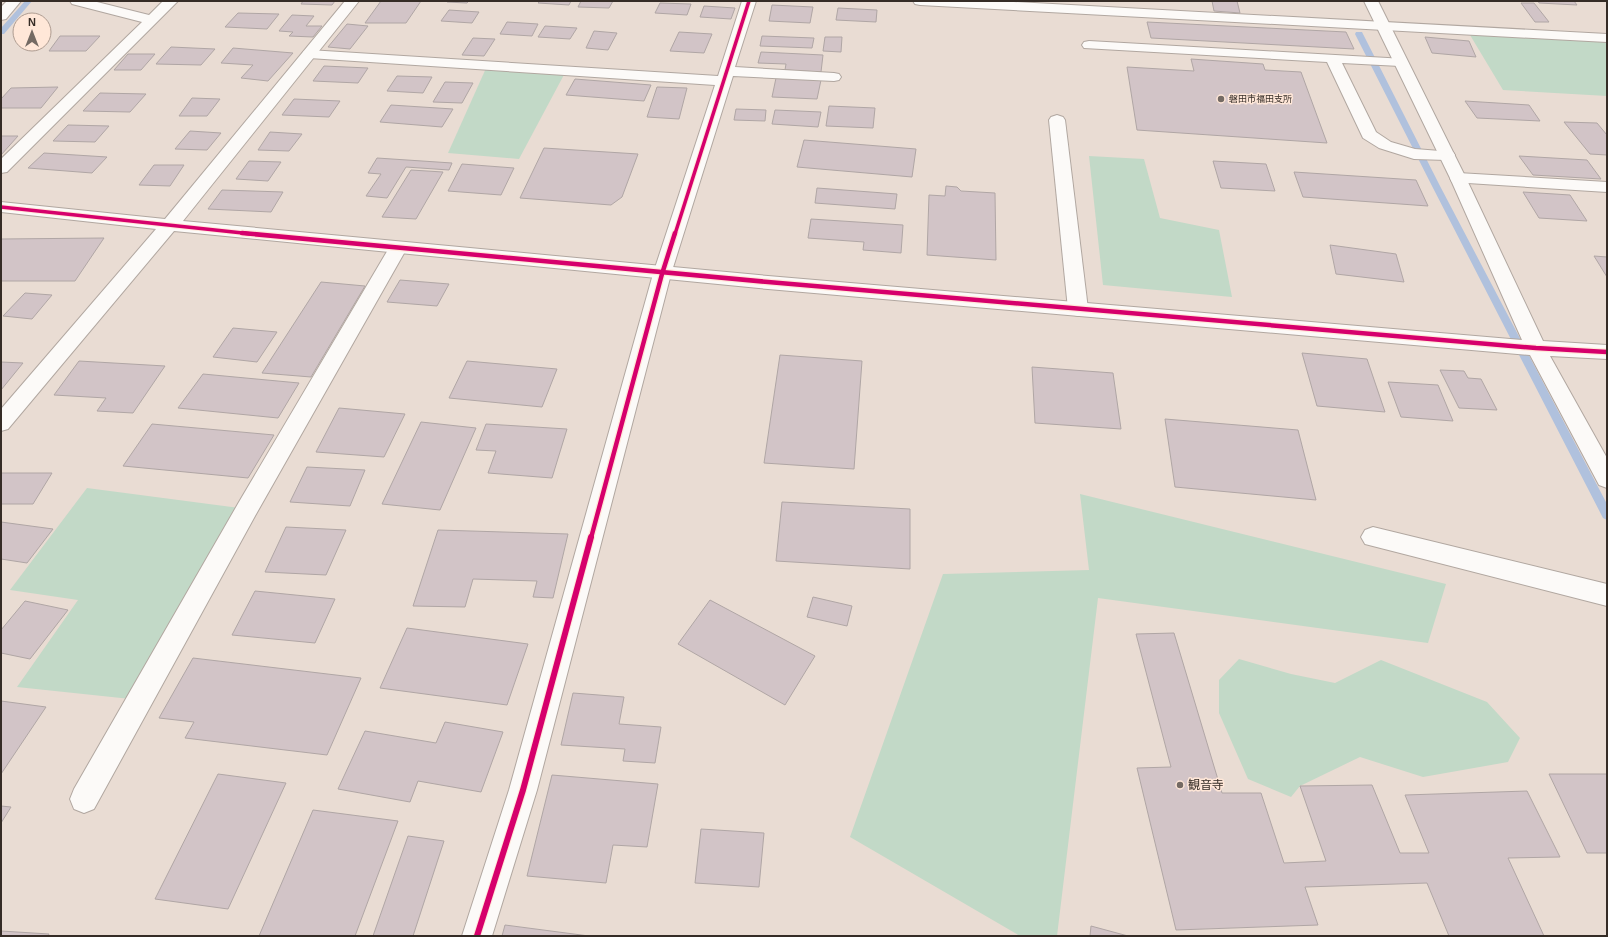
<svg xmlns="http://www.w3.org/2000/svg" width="1608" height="937" font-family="Helvetica,'Noto Sans JP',sans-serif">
	<rect width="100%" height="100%" fill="#e9dcd3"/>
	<!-- green -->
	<g fill="#c2d9c7">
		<polygon points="1467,30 1607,38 1607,96 1503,90"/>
		<polygon points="487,66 566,71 519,159 448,153"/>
		<polygon points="1089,156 1144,159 1160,218 1219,230 1232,297 1103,285"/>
		<polygon points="87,488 247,509 140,700 17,687 78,600 10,590"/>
		<polygon points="1080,494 1446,584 1428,643 1098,598 1057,936 1020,936 850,837 943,574 1089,570"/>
		<polygon points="1239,659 1291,674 1335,683 1381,660 1487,702 1520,738 1508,762 1423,777 1360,757 1300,786 1291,797 1248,779 1219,713 1219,680"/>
	</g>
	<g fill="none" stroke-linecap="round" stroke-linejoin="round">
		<!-- stream -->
		<g fill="#b0c1dd" fill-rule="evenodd">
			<polygon points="25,1 32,1 4,34 1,34 1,28"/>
			<polygon points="1356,32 1362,32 1363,34 1440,186 1607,504 1607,520 1603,518 1432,186 1355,34"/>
		</g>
	</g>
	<!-- building -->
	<g fill="#d2c4c7" stroke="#b0a6a5">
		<polygon points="303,1 335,1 332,5 301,4"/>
		<polygon points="381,1 421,1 406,23 365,23"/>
		<polygon points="447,1 469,1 467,3 447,2"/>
		<polygon points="540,1 571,1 569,5 538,3"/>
		<polygon points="581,1 613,1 609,8 578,7"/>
		<polygon points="1212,1 1237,1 1240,13 1214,11"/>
		<polygon points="1538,1 1574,1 1577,5 1539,3"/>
		<polygon points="660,3 691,4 687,15 655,13"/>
		<polygon points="1521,3 1534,3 1549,22 1535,22"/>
		<polygon points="772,5 813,7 810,23 769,21"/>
		<polygon points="704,6 735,8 731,19 700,17"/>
		<polygon points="838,8 877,10 876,22 836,20"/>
		<polygon points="449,10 479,12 472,23 441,21"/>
		<polygon points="238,13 279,14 267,29 225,27"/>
		<polygon points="292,15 314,16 306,26 322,26 313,37 289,36 293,32 279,31"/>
		<polygon points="507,22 538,24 532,36 500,34"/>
		<polygon points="1147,22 1346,32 1354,49 1151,38"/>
		<polygon points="347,24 368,26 350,49 328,47"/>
		<polygon points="545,26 577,28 570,39 538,37"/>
		<polygon points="594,31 617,33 608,50 586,48"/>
		<polygon points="679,32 712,34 704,53 670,51"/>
		<polygon points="60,36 100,36 86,51 49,51"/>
		<polygon points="762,36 814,38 812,48 760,46"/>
		<polygon points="825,37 842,37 841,52 823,51"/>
		<polygon points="1425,37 1469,41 1476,57 1432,53"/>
		<polygon points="473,38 495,39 484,56 462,55"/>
		<polygon points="171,47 215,49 201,65 156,64"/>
		<polygon points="233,48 293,53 268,81 241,78 253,65 221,63"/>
		<polygon points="761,52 823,55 821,72 785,70 786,64 758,63"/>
		<polygon points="128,54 155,54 141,70 114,70"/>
		<polygon points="1191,59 1263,64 1265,70 1301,72 1327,143 1137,130 1127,67 1194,71"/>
		<polygon points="324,66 368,68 358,83 313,81"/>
		<polygon points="397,76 432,77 423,93 387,91"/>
		<polygon points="776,78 821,80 817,99 772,97"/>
		<polygon points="575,79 651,85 644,101 566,95"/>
		<polygon points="445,82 473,83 462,103 433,102"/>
		<polygon points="58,87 41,108 1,108 1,99 11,88"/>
		<polygon points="657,87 687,88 679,119 647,117"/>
		<polygon points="100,93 146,94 130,112 83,111"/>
		<polygon points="192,98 220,99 207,116 179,116"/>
		<polygon points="294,99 340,101 329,117 282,115"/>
		<polygon points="1465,101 1529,105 1540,121 1477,118"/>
		<polygon points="391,105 453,109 442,127 380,122"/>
		<polygon points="829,106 875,108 873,128 826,126"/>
		<polygon points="736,109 766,110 765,121 734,120"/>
		<polygon points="775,110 821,112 818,127 772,124"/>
		<polygon points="1564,122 1597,123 1607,135 1607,155 1590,154"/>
		<polygon points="68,125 109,126 95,142 53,141"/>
		<polygon points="190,131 221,133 207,150 175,149"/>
		<polygon points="270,132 302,134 289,151 258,150"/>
		<polygon points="1,136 18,136 1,155"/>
		<polygon points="804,140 916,149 912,177 797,167"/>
		<polygon points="544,148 638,154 622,197 611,205 520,198"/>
		<polygon points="44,153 107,157 92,173 28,168"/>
		<polygon points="1519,156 1587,160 1601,179 1533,175"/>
		<polygon points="377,158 452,163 449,170 406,167 387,198 366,196 381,174 368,173"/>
		<polygon points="249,161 281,162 268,181 236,179"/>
		<polygon points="1213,161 1266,164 1275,191 1221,188"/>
		<polygon points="462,164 514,168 501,195 448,191"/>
		<polygon points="154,165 184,165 170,186 139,185"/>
		<polygon points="411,170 443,172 416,219 382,217"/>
		<polygon points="1294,172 1416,180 1428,206 1303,197"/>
		<polygon points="946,186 957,187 961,191 995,193 996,260 927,255 929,195 945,196"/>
		<polygon points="817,188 897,194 895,209 815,203"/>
		<polygon points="222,190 283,192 271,212 208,209"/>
		<polygon points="1523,192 1570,195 1587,221 1539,218"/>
		<polygon points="811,219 903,225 901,253 863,250 864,242 808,238"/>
		<polygon points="104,238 75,281 1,281 1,239"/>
		<polygon points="1330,245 1396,254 1404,282 1336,274"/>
		<polygon points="1594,256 1607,257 1607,277"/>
		<polygon points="400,280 449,284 437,306 387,302"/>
		<polygon points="321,282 365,286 311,377 262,373"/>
		<polygon points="25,293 52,295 32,319 3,316"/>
		<polygon points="233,328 277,332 257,362 213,357"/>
		<polygon points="1302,353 1367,359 1385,412 1317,406"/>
		<polygon points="780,355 862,361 854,469 764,463"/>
		<polygon points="79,361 165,366 133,413 97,411 106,398 54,395"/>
		<polygon points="467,361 557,369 542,407 449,398"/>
		<polygon points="1,362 23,363 1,390"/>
		<polygon points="1032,367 1113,373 1121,429 1035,423"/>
		<polygon points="1440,370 1464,371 1468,378 1481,379 1497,410 1459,408"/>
		<polygon points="203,374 299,383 278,418 178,408"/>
		<polygon points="1388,382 1438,385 1453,421 1401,417"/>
		<polygon points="339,408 405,414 384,457 316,452"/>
		<polygon points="1165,419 1298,430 1316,500 1175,487"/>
		<polygon points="421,422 476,428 440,510 382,504"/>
		<polygon points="152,424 274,435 248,478 123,466"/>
		<polygon points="486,424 567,429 552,478 488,473 496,451 476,450"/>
		<polygon points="307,467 365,470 350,506 290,502"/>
		<polygon points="1,473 52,473 33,504 1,504"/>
		<polygon points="782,502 910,509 910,569 776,561"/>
		<polygon points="1,522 53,529 27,563 1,559"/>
		<polygon points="286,527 346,530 326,575 265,572"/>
		<polygon points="438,530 568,534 553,598 533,597 537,581 473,579 465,607 413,606"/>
		<polygon points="255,591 335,599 315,643 232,635"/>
		<polygon points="813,597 852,606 847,626 807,617"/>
		<polygon points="710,600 815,656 785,705 678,644"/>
		<polygon points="25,601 68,610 30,659 1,653 1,630"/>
		<polygon points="407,628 528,644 507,705 380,688"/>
		<polygon points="1174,633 1222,793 1261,793 1284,863 1326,861 1300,786 1372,785 1400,853 1429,853 1405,795 1527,791 1560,857 1508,858 1544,936 1449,936 1427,883 1305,887 1318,925 1176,930 1137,768 1171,767 1136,634"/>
		<polygon points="193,658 361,678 327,755 185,738 194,722 159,718"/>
		<polygon points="573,693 624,697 619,724 661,727 655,763 623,761 625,749 561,745"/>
		<polygon points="1,701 46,707 1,774"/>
		<polygon points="445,722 503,732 481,792 418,781 410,802 338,789 365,731 436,743"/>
		<polygon points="218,774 286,783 228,909 155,899"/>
		<polygon points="1549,774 1607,774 1607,853 1587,853"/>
		<polygon points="552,775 658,784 647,847 613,845 606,883 527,876"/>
		<polygon points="1,806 11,807 1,823"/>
		<polygon points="313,810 398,821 355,936 259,936"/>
		<polygon points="701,829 764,833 759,887 695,883"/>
		<polygon points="408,836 444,841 413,936 373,936"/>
		<polygon points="505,925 589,936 502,936"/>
		<polygon points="1091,926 1128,936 1090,936"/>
		<polygon points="1,931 49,934 48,936 1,936"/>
	</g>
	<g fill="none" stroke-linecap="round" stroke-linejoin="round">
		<!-- minor casing -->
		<g stroke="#b1a7a0" stroke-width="2">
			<g id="minor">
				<polygon points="7,1 21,1 6,19 1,20 1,7"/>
				<polygon points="70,1 93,1 149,15 163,1 178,1 7,172 1,173 1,159 142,22 72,4"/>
				<polygon points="742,1 756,1 735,67 834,73 839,74 841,77 839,80 834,81 733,76 671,274 537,790 492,936 462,936 509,790 653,274 715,85 309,58 304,57 302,54 304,51 309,50 718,76"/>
				<polygon points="913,1 996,1 1607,34 1607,42 920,5 915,4"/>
				<polygon points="1089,41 1405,59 1407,62 1405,65 1400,66 1342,63 1376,132 1391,142 1415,149 1453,152 1455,155 1453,158 1447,160 1414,159 1379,148 1363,138 1327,62 1084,48 1082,45 1084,42"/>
				<polygon points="1057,115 1063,117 1065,120 1088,309 1085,314 1078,316 1071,314 1068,309 1049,120 1051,117"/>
				<polygon points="1458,173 1607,182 1607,192 1452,182 1450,178 1452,174"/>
				<polygon points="398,242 404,244 407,248 255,516 94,809 84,813 74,809 70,799 74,789 239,502 389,248 392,244"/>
				<polygon points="1373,527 1607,584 1607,606 1365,544 1361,537 1365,530"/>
			</g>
		</g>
		<!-- tertiary casing -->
		<g stroke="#b1a7a0" stroke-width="2">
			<polygon id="tertiary" points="345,1 359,1 183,221 768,276 1522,340 1450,178 1364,1 1378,1 1466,178 1543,341 1607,345 1607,359 1550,356 1607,458 1607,488 1599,485 1530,355 768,289 174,231 8,429 1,431 1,409 156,229 1,212 1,202 165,219"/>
		</g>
		<!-- minor -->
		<use href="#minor" fill="#fcfaf8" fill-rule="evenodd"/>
		<!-- tertiary -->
		<use href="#tertiary" fill="#fcfaf8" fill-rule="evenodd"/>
		<!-- cycleway-far2 casing -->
		<g stroke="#ffe7d8" stroke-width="5.5">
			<g id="cycleway-far2">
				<polyline points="1,207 252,234"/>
				<polyline points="675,234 749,1"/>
			</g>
		</g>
		<!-- cycleway-far1 casing -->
		<g stroke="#ffe7d8" stroke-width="7">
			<g id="cycleway-far1">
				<polyline points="242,233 768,282 1536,348 1607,352"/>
				<polyline points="591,538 662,274 675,233"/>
			</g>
		</g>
		<!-- cycleway casing -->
		<g stroke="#ffe7d8" stroke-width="8">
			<polyline id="cycleway" points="477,936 523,790 591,537"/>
		</g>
		<!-- cycleway-far2 -->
		<use href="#cycleway-far2" stroke="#d6006c" stroke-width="3.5"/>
		<!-- cycleway-far1 -->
		<use href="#cycleway-far1" stroke="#d6006c" stroke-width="4.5"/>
		<!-- cycleway -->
		<use href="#cycleway" stroke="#d6006c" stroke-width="6"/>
	</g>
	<!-- markers -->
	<g fill="#746a63" stroke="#ffe7d8" stroke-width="1.5">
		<circle cx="1221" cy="99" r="4"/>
		<circle cx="1180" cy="785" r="4"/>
	</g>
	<g text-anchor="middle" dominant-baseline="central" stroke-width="3" stroke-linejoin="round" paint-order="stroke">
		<!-- far-poi labels -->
		<g font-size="9" fill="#352c26" stroke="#ffe7d8" text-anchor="start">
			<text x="1229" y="99">磐田市福田支所</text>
		</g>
		<!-- near-poi labels -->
		<g font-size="12" fill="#352c26" stroke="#ffe7d8" text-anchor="start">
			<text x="1188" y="785">観音寺</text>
		</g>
	</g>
	<!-- border -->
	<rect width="1608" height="937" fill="none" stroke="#352c26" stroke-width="4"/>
	<!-- north arrow -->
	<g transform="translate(32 32)"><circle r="19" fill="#ffe7d8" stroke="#ae9c91"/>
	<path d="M0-3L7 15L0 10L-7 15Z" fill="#746a63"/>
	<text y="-6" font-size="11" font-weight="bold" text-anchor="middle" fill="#352c26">N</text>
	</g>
</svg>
